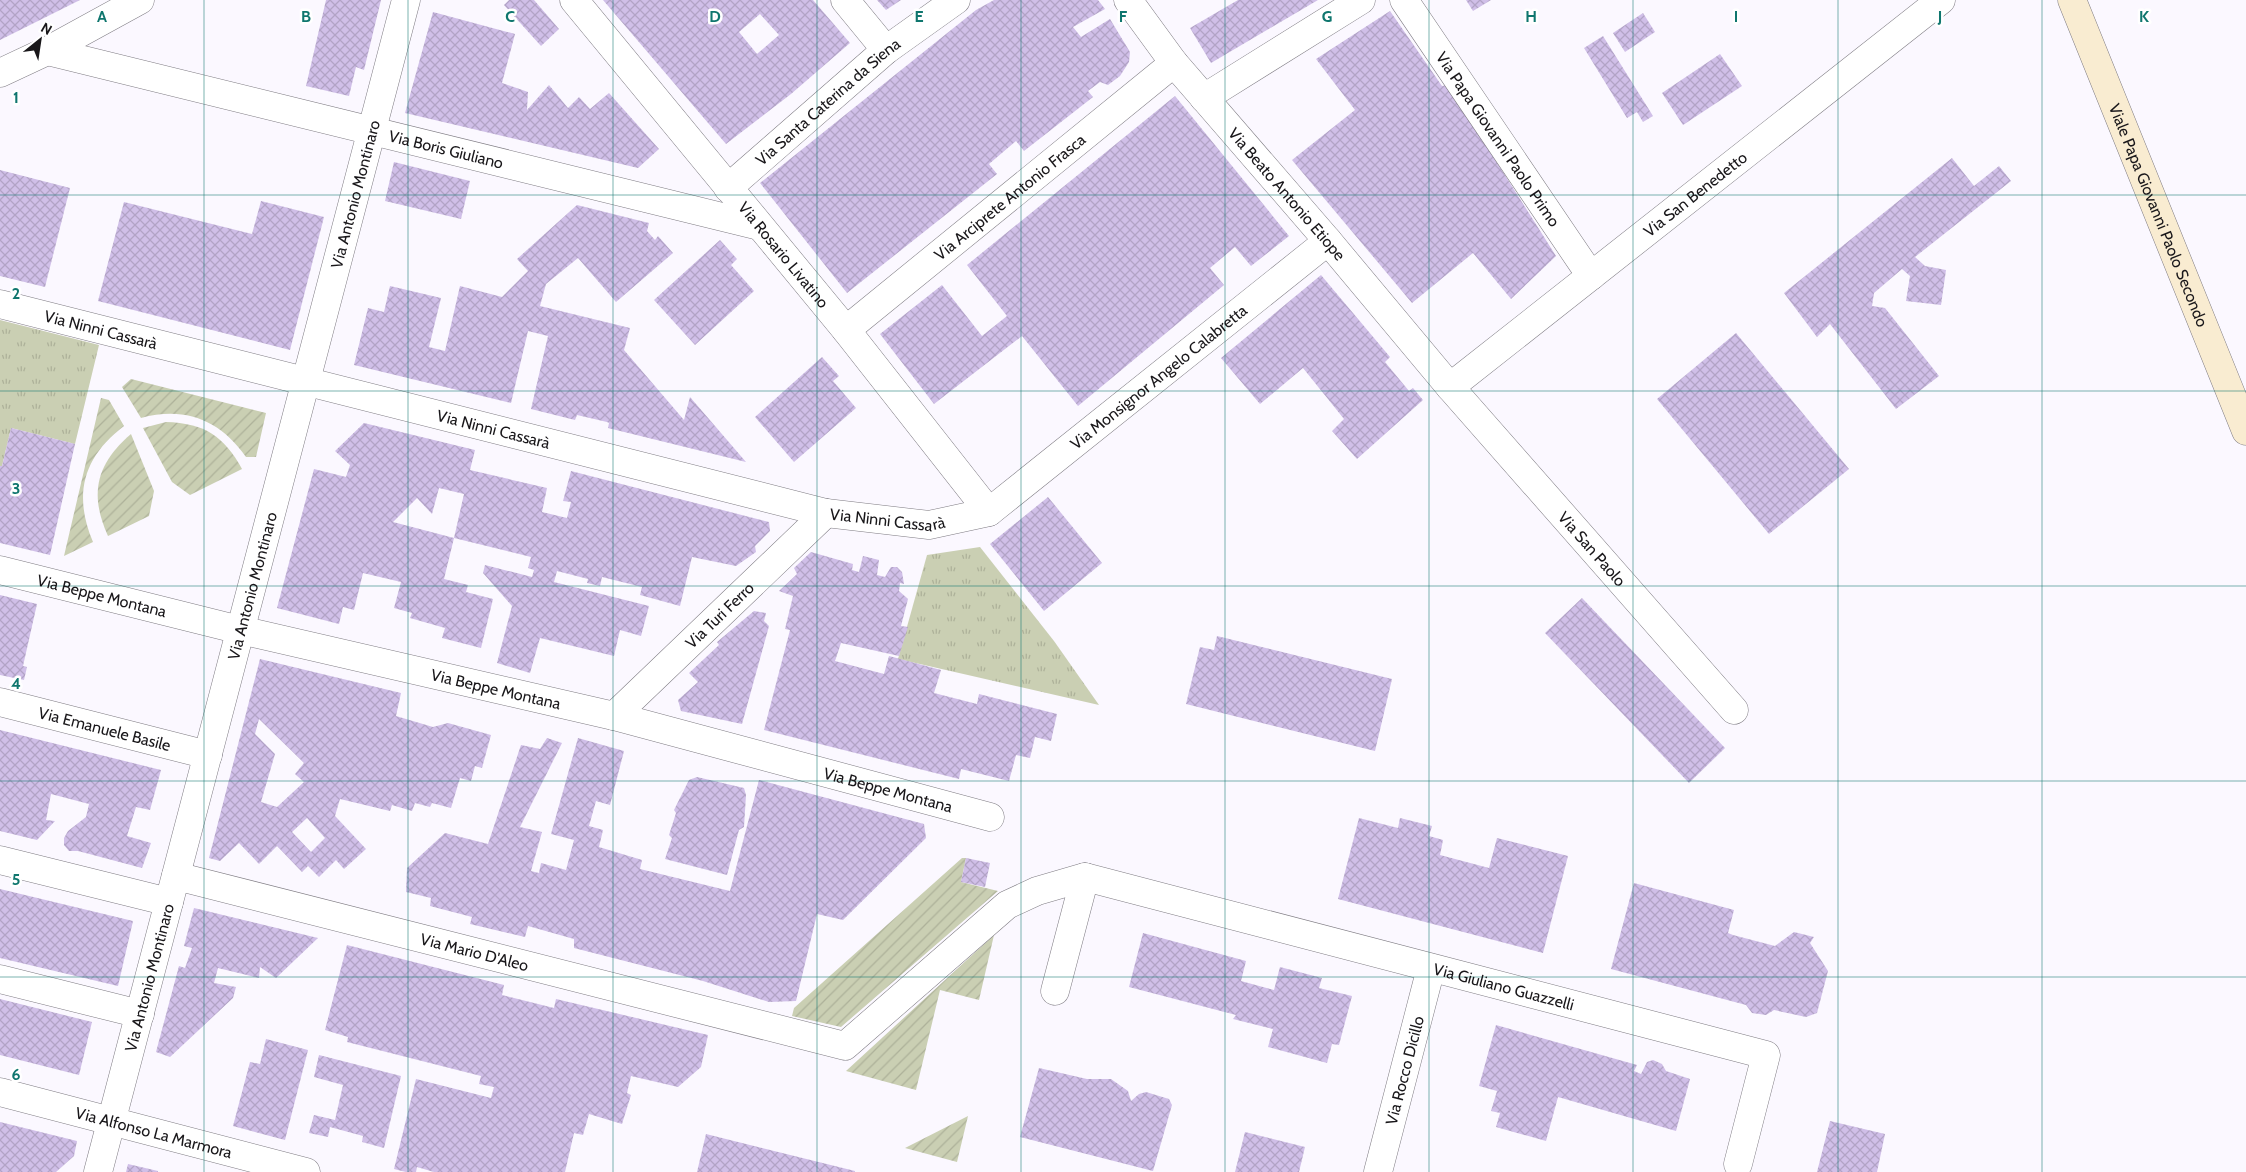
<svg xmlns="http://www.w3.org/2000/svg" width="2246" height="1172" font-family="Cabin,sans-serif">
	<defs>
		<pattern id="grass-tufts" width="24" height="20" patternUnits="userSpaceOnUse" patternTransform="scale(1.25)"><rect width="24" height="20" fill="#cacfb3"/><path d="M3 7l-1-3M5 7V3M7 7l1-3M15 17l-1-3M17 17v-4M19 17l1-3" fill="none" stroke="#adb199"/></pattern>
		<pattern id="garden-furrows" width="10" height="10" patternUnits="userSpaceOnUse" patternTransform="scale(1.25)"><rect width="10" height="10" fill="#cacfb3"/><path d="M-1 1l2-2M0 10L10 0M9 11l2-2" fill="none" stroke="#adb199"/></pattern>
		<pattern id="building-cross-hatch" width="8" height="8" patternUnits="userSpaceOnUse" patternTransform="scale(1.25)"><rect width="8" height="8" fill="#d0bfe8"/><path d="M0 0l8 8M0 8l8-8" fill="none" stroke="#b2a3c6"/></pattern>
	</defs>
	<rect width="100%" height="100%" fill="#fbf8ff"/>
	<!-- grass -->
	<g fill="url(#grass-tufts)">
		<polygon points="0,320 99,345 75,444 11,428 2,466 0,466"/>
		<polygon points="980,547 1054,641 1099,705 898,659 927,555"/>
	</g>
	<!-- garden -->
	<g fill="url(#garden-furrows)">
		<path d="M131 379 266 413 256 457H246C220 420 185 406 141 418L122 387Z"/>
		<path d="M101 398 109 400 124 426C83 457 73 495 93 542L64 556Z"/>
		<path d="M166 422C204 423 224 436 242 469L190 495 172 482 143 428Z"/>
		<path d="M131 434 154 491 149 516 108 536C89 494 96 464 131 434Z"/>
		<polygon points="962,858 966,858 961,882 998,891 841,1027 792,1016 794,1008"/>
		<polygon points="994,935 979,1000 940,990 916,1090 846,1071"/>
		<polygon points="968,1116 957,1162 905,1148"/>
	</g>
	<!-- building -->
	<g fill="url(#building-cross-hatch)" fill-rule="evenodd">
		<polygon points="0,0 80,0 0,40"/>
		<polygon points="326,0 381,0 364,70 356,67 349,96 306,86"/>
		<polygon points="509,0 534,0 559,29 541,46 504,5"/>
		<path d="M603 0H813L850 43 791 94 726 144ZM760 14 779 35 757 54 739 32Z"/>
		<polygon points="877,0 901,0 886,10"/>
		<polygon points="994,0 1098,0 1105,9 1073,27 1081,37 1110,19 1130,52 1129,62 1120,76 1108,85 1100,82 1088,91 1093,97 1024,151 1016,141 989,164 997,174 847,293 760,183 976,10"/>
		<polygon points="1238,0 1318,0 1211,63 1190,28"/>
		<polygon points="1466,0 1491,0 1473,11"/>
		<polygon points="1390,11 1442,86 1448,85 1556,256 1511,299 1473,253 1412,303 1292,160 1355,110 1316,59"/>
		<polygon points="433,12 515,34 502,83 528,92 527,110 549,85 568,108 579,97 590,109 609,93 659,149 638,168 405,113"/>
		<polygon points="1643,13 1655,32 1625,52 1613,33"/>
		<polygon points="1603,36 1653,116 1643,122 1637,112 1627,118 1584,48"/>
		<polygon points="1720,54 1742,86 1683,125 1662,93"/>
		<polygon points="1175,96 1289,236 1251,266 1235,247 1210,268 1224,285 1078,406 1022,336 934,404 880,334 942,285 982,336 1007,316 967,265"/>
		<polygon points="1952,158 1974,186 1999,166 2011,181 1915,257 1925,266 1946,270 1941,305 1906,301 1910,276 1902,269 1874,293 1872,306 1885,308 1939,376 1896,409 1830,324 1817,337 1784,293"/>
		<polygon points="394,162 470,181 461,219 385,201"/>
		<polygon points="0,170 70,188 45,287 0,276"/>
		<polygon points="261,201 324,217 290,350 98,301 124,202 252,234"/>
		<polygon points="577,205 649,223 647,231 655,240 658,236 673,253 616,302 578,258 546,284 540,306 630,328 624,350 684,420 690,397 746,462 608,428 609,423 607,422 577,415 575,420 531,409 548,336 528,331 511,403 354,365 368,308 384,312 390,286 441,298 429,347 445,351 460,286 502,297 528,271 517,259"/>
		<polygon points="720,240 737,259 731,265 754,291 695,345 654,300"/>
		<polygon points="1321,275 1390,357 1385,362 1409,391 1413,388 1423,400 1357,459 1332,431 1344,419 1303,368 1260,404 1221,358"/>
		<polygon points="1736,333 1849,469 1769,534 1657,399"/>
		<polygon points="822,357 839,376 833,381 856,408 794,462 755,417"/>
		<polygon points="364,423 475,450 470,470 547,488 542,512 567,518 571,502 563,501 571,471 769,522 770,531 755,546 756,552 736,566 692,557 680,606 640,595 642,587 602,577 600,586 587,583 588,579 557,571 554,582 649,606 641,636 620,630 614,656 540,638 530,673 497,663 512,606 483,573 485,565 532,577 534,570 528,568 531,557 454,538 464,494 439,488 432,514 417,498 393,522 454,538 444,579 468,585 466,592 493,599 481,648 442,638 445,628 410,618 412,613 394,608 401,582 363,573 354,610 343,607 339,624 277,608 314,469 346,477 350,465 335,451"/>
		<polygon points="11,428 75,444 50,555 0,543 0,466 2,466"/>
		<polygon points="1048,497 1102,563 1044,611 990,544"/>
		<polygon points="811,552 853,564 852,570 859,572 863,556 879,560 877,575 885,577 891,567 897,567 902,572 904,584 900,583 899,591 908,599 901,626 908,627 899,656 841,643 835,661 884,674 889,656 941,670 934,693 938,694 977,704 979,694 1057,714 1051,741 1035,737 1030,758 1016,755 1009,781 961,769 959,779 764,730 790,630 785,629 793,596 779,591 797,574 794,568"/>
		<polygon points="0,595 37,604 23,666 27,667 24,680 0,675"/>
		<polygon points="1582,598 1725,748 1689,783 1545,633"/>
		<polygon points="754,611 766,613 764,621 769,626 742,724 681,711 678,700 698,682 689,673 719,645 717,642"/>
		<polygon points="1217,636 1392,679 1375,751 1186,704 1200,647 1214,650"/>
		<path d="M260 659 401 693 396 716 433 727 448 723 491 735 482 768 475 766 471 781 460 778 451 808 432 803 430 807 415 803 412 811 392 805 390 811 340 799 335 816 366 849 344 869 336 860 319 877 308 866 302 872 277 846 259 864 239 843 220 861 209 858ZM259 719 304 763 295 774 304 782 277 807 261 802 275 754 255 734ZM307 818 325 838 311 852 292 832Z"/>
		<polygon points="0,730 161,770 150,810 136,807 127,836 151,843 142,868 78,851 69,851 64,845 64,838 68,831 86,817 89,804 51,794 46,820 55,821 37,840 0,831"/>
		<polygon points="547,738 562,743 520,827 542,832 531,871 539,873 541,863 566,870 574,840 551,834 578,738 624,751 610,805 596,801 589,826 603,830 599,847 642,860 640,869 730,891 759,780 924,824 926,838 843,920 817,914 796,1001 769,1002 703,981 574,948 574,939 528,926 525,937 470,924 472,917 430,906 431,898 406,892 407,868 445,833 488,844 521,745 540,749"/>
		<polygon points="697,777 744,788 746,795 744,827 739,830 727,875 665,859 672,838 669,835 676,813 674,810 689,780"/>
		<polygon points="1359,818 1398,828 1400,818 1432,826 1429,836 1443,840 1440,855 1489,868 1497,838 1568,856 1543,953 1338,899"/>
		<polygon points="966,858 990,863 985,887 961,882"/>
		<polygon points="1634,883 1734,910 1728,933 1733,935 1775,946 1794,932 1814,937 1810,943 1828,971 1817,1013 1806,1017 1774,1010 1766,1015 1752,1013 1746,1005 1611,969"/>
		<polygon points="0,889 133,921 118,986 0,958"/>
		<polygon points="194,908 318,938 276,978 260,967 259,978 218,968 214,983 236,987 233,998 170,1057 156,1052 179,966 185,968 192,948 184,946"/>
		<polygon points="1143,933 1246,961 1241,981 1274,990 1280,967 1322,978 1319,988 1352,996 1339,1045 1332,1044 1327,1063 1268,1047 1273,1029 1233,1019 1236,1015 1129,987"/>
		<polygon points="347,945 504,985 502,995 554,1008 556,999 708,1035 701,1067 678,1087 631,1076 627,1093 631,1095 622,1124 589,1114 583,1135 574,1133 565,1172 434,1172 417,1167 416,1172 406,1172 394,1169 416,1079 491,1098 494,1087 479,1084 481,1076 347,1042 348,1037 325,1030"/>
		<polygon points="0,999 92,1022 79,1075 0,1055"/>
		<polygon points="1496,1025 1637,1065 1634,1071 1641,1074 1647,1062 1653,1060 1662,1064 1666,1071 1690,1079 1676,1131 1558,1097 1546,1141 1496,1127 1500,1113 1491,1111 1497,1091 1479,1086"/>
		<polygon points="266,1039 308,1050 285,1140 233,1126 250,1062 260,1064"/>
		<polygon points="319,1055 401,1076 384,1148 362,1142 363,1136 330,1127 328,1137 309,1133 314,1115 335,1120 343,1085 314,1077"/>
		<polygon points="1039,1068 1087,1079 1111,1079 1128,1091 1131,1101 1139,1094 1146,1092 1169,1099 1172,1105 1153,1171 1020,1137"/>
		<polygon points="1830,1121 1885,1134 1877,1172 1817,1172"/>
		<polygon points="0,1122 77,1141 74,1156 56,1172 0,1172"/>
		<polygon points="1245,1132 1305,1147 1299,1172 1235,1172"/>
		<polygon points="706,1134 855,1171 855,1172 697,1172"/>
		<polygon points="128,1164 158,1171 158,1172 126,1172"/>
	</g>
	<g fill="none" stroke-linecap="round" stroke-linejoin="round">
		<!-- street casing -->
		<g stroke="#7f7c83" stroke-width="29">
			<g id="street">
				<path id="s1" d="M574 0 846 330 989 512"/>
				<polyline points="845,0 886,50"/>
				<path id="s2" d="M1128 0 1174 63 1328 241 1450 387 1734 710"/>
				<path id="s3" d="M1404 0 1591 276"/>
				<path id="s4" d="M47 51 759 226"/>
				<polyline points="0,73 47,51 140,0"/>
				<polyline points="1204,98 1361,0"/>
				<path id="s5" d="M728 188 886 50 956 0"/>
				<path id="s6" d="M0 304 826 513 929 525 989 512 1328 241"/>
				<path id="s7" d="M846 330 1174 63"/>
				<path id="s8" d="M1450 387 1941 0"/>
				<path id="s9" d="M0 570 240 630 614 716 990 817"/>
				<path id="s10" d="M0 702 208 755"/>
				<path id="s11" d="M614 716 826 513"/>
				<polyline points="0,860 169,902"/>
				<path id="s12" d="M176 876 845 1046 1007 905 1037 891 1085 877 1766 1055 1738 1164"/>
				<polyline points="0,979 140,1014"/>
				<polyline points="1055,991 1085,877"/>
				<path id="s13" d="M0 1092 306 1172"/>
				<path id="s14" d="M98 1172 406 0"/>
				<path id="s15" d="M1378 1172 1431 968"/>
			</g>
		</g>
		<!-- secondary casing -->
		<g stroke="#7f7c83" stroke-width="29">
			<g id="secondary">
				<path id="s16" d="M2072 0 2246 431"/>
			</g>
		</g>
		<!-- street -->
		<use href="#street" stroke="#fff" stroke-width="28"/>
		<!-- secondary -->
		<use href="#secondary" stroke="#f9ecd1" stroke-width="28"/>
	</g>
	<!-- grid -->
	<path fill="none" stroke="#0f766e" stroke-width="1" stroke-opacity="0.55" d="M204 0V1172M408 0V1172M613 0V1172M817 0V1172M1021 0V1172M1225 0V1172M1429 0V1172M1633 0V1172M1838 0V1172M2042 0V1172M0 195H2246M0 391H2246M0 586H2246M0 781H2246M0 977H2246"/>
	<g text-anchor="middle" dominant-baseline="central" stroke-width="5" stroke-linejoin="round" paint-order="stroke">
		<!-- street labels -->
		<g font-size="16" fill="#19171a" stroke="#fff">
			<text stroke="none"><textPath href="#s5" startOffset="132">Via Santa Caterina da Siena</textPath></text>
			<text stroke="none"><textPath href="#s3" startOffset="168">Via Papa Giovanni Paolo Primo</textPath></text>
			<text stroke="none"><textPath href="#s4" startOffset="411">Via Boris Giuliano</textPath></text>
			<text stroke="none"><textPath href="#s14" startOffset="1011">Via Antonio Montinaro</textPath></text>
			<text stroke="none"><textPath href="#s8" startOffset="312">Via San Benedetto</textPath></text>
			<text stroke="none"><textPath href="#s2" startOffset="251">Via Beato Antonio Etiope</textPath></text>
			<text stroke="none"><textPath href="#s7" startOffset="211">Via Arciprete Antonio Frasca</textPath></text>
			<text stroke="none"><textPath href="#s16" startOffset="232">Viale Papa Giovanni Paolo Secondo</textPath></text>
			<text stroke="none"><textPath href="#s1" startOffset="330">Via Rosario Livatino</textPath></text>
			<text stroke="none"><textPath href="#s6" startOffset="104">Via Ninni Cassarà</textPath></text>
			<text stroke="none"><textPath href="#s6" startOffset="1234">Via Monsignor Angelo Calabretta</textPath></text>
			<text stroke="none"><textPath href="#s6" startOffset="509">Via Ninni Cassarà</textPath></text>
			<text stroke="none"><textPath href="#s6" startOffset="914">Via Ninni Cassarà</textPath></text>
			<text stroke="none"><textPath href="#s2" startOffset="719">Via San Paolo</textPath></text>
			<text stroke="none"><textPath href="#s14" startOffset="606">Via Antonio Montinaro</textPath></text>
			<text stroke="none"><textPath href="#s9" startOffset="105">Via Beppe Montana</textPath></text>
			<text stroke="none"><textPath href="#s11" startOffset="146">Via Turi Ferro</textPath></text>
			<text stroke="none"><textPath href="#s9" startOffset="510">Via Beppe Montana</textPath></text>
			<text stroke="none"><textPath href="#s10" startOffset="108">Via Emanuele Basile</textPath></text>
			<text stroke="none"><textPath href="#s9" startOffset="915">Via Beppe Montana</textPath></text>
			<text stroke="none"><textPath href="#s12" startOffset="308">Via Mario D'Aleo</textPath></text>
			<text stroke="none"><textPath href="#s14" startOffset="201">Via Antonio Montinaro</textPath></text>
			<text stroke="none"><textPath href="#s12" startOffset="1421">Via Giuliano Guazzelli</textPath></text>
			<text stroke="none"><textPath href="#s15" startOffset="105">Via Rocco Dicillo</textPath></text>
			<text stroke="none"><textPath href="#s13" startOffset="159">Via Alfonso La Marmora</textPath></text>
		</g>
	</g>
	<g font-size="16" text-anchor="middle" font-weight="bold" fill="#0f766e" stroke="#fff" stroke-width="5" stroke-linejoin="round" paint-order="stroke">
		<text x="102" y="22">A</text>
		<text x="306" y="22">B</text>
		<text x="510" y="22">C</text>
		<text x="715" y="22">D</text>
		<text x="919" y="22">E</text>
		<text x="1123" y="22">F</text>
		<text x="1327" y="22">G</text>
		<text x="1531" y="22">H</text>
		<text x="1736" y="22">I</text>
		<text x="1940" y="22">J</text>
		<text x="2144" y="22">K</text>
		<text x="16" y="103">1</text>
		<text x="16" y="299">2</text>
		<text x="16" y="494">3</text>
		<text x="16" y="689">4</text>
		<text x="16" y="885">5</text>
		<text x="16" y="1080">6</text>
	</g>
	<!-- north arrow -->
	<g transform="translate(40 40) rotate(30)" stroke="#ffffff" stroke-width="4" paint-order="stroke">
	<path d="M0-4L9 19L0 12L-9 19Z" fill="#19171a"/>
	<text y="-8" font-size="14" font-weight="bold" text-anchor="middle" fill="#19171a">N</text>
	</g>
</svg>
